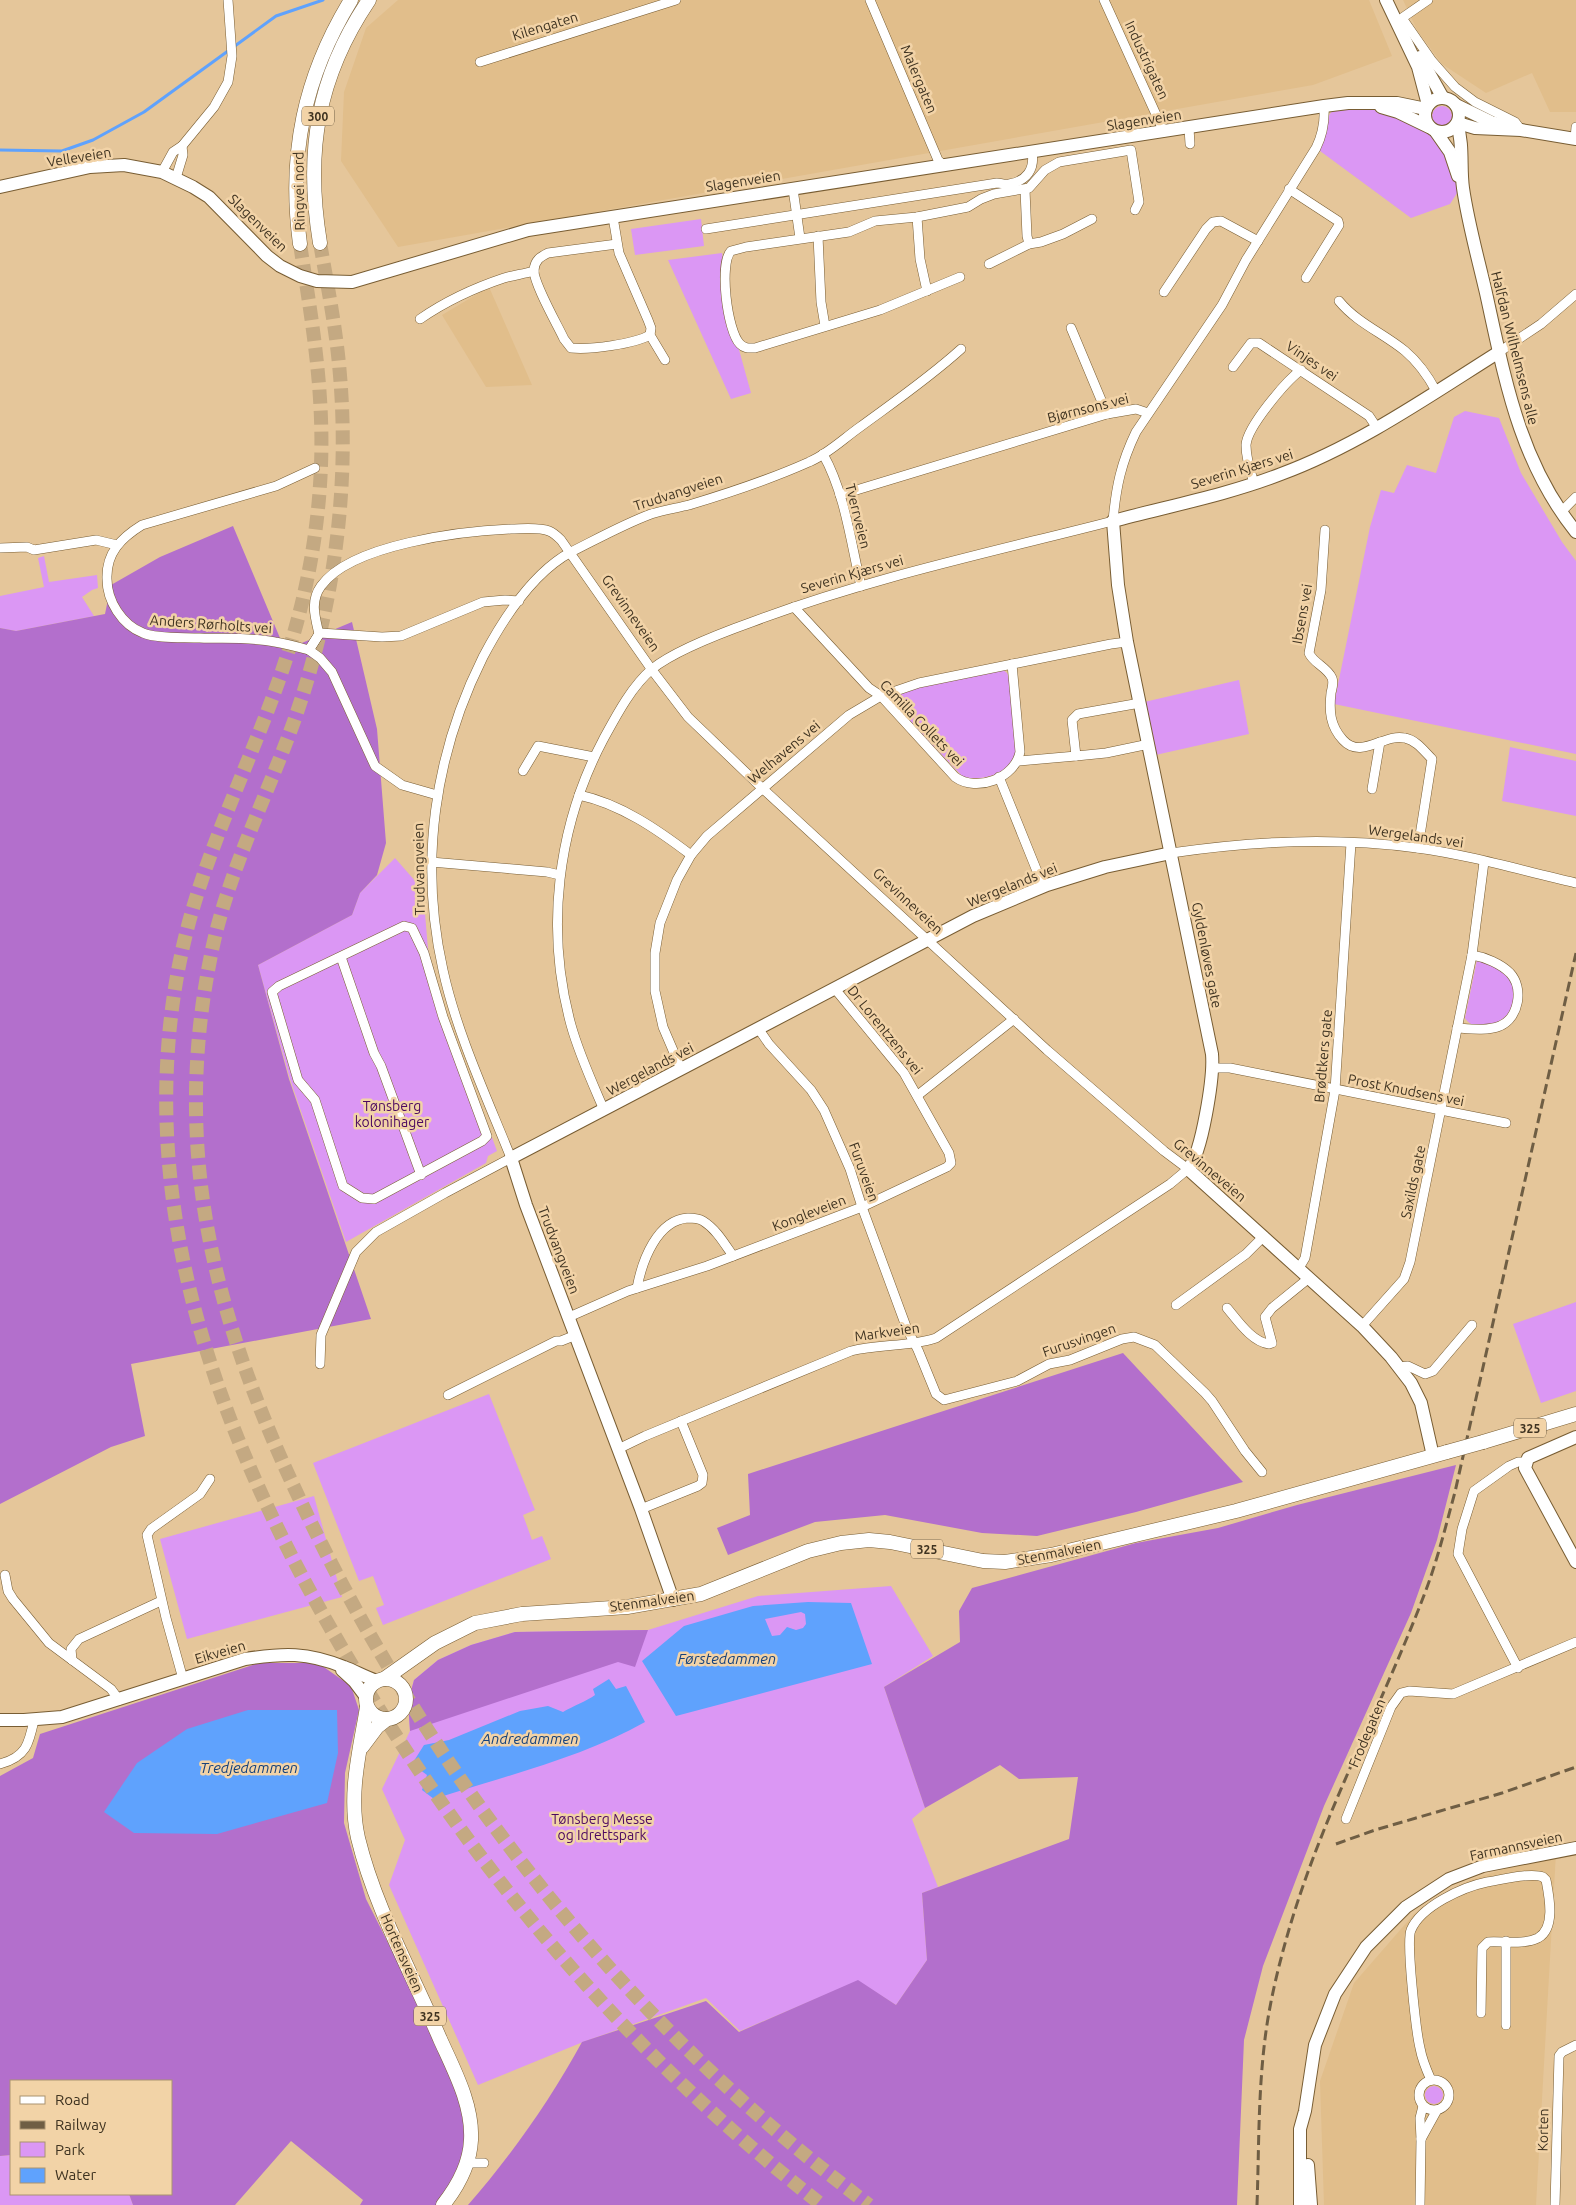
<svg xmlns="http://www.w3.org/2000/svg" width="1576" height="2205" font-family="Ubuntu,sans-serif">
	<rect width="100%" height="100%" fill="#e5c69a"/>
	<!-- built -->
	<g fill="#e1be8b">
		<polygon points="398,0 1369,0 1392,56 1313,85 398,247 341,161 344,92 366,28"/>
		<polygon points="1403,0 1576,0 1576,112 1550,112 1532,73 1486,93 1442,64 1417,30"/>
		<polygon points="489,287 532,385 486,387 442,315"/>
		<polygon points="1556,1853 1536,2205 1324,2205 1320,2081 1354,1983 1414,1914 1469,1880"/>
	</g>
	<!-- green -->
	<g fill="#db97f4">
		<circle cx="1442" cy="116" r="10"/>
		<path d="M1375 108C1398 119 1431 126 1445 150 1452 161 1455 177 1459 190L1450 204 1411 218 1316 148 1328 117 1332 111Z"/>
		<polygon points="701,219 704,246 635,255 631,229"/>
		<polygon points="722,253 738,346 751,393 731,399 668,260"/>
		<polygon points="1465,411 1499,418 1521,473 1562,542 1576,561 1576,754 1334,704 1370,527 1381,490 1394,493 1407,465 1436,473 1454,417"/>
		<polygon points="44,556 49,582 97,575 98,588 92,590 82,597 94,616 16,631 0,628 0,596 44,587 38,558"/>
		<path d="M1002 669 1007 673 1010 680 1016 751C1012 775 982 781 963 777L894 704 895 695 913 688Z"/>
		<polygon points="1239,680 1249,734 1151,756 1140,703"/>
		<polygon points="1510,747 1576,761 1576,816 1502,801"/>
		<polygon points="395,858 423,890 428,949 438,991 497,1151 488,1156 486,1163 346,1242 290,1079 258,965 352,915 360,893"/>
		<path d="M1477 960H1486L1513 979C1513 987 1517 999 1514 1006 1506 1023 1475 1035 1465 1018Z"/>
		<polygon points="1576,1302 1576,1391 1541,1403 1513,1324"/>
		<polygon points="489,1394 535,1510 523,1515 532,1540 542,1536 551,1559 383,1625 376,1608 384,1605 373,1576 359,1581 313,1463"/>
		<polygon points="314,1496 342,1597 187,1639 160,1539"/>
		<polygon points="891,1586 933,1656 884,1687 925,1808 912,1819 938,1887 922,1893 927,1960 896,2005 858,1981 740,2031 706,1998 583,2042 478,2085 389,1885 405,1840 382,1789 410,1731 408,1702 414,1680 438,1660 471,1645 515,1632 648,1630 758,1596"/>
		<circle cx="1434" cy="2095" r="9"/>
		<polygon points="11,2155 11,2194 129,2194 133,2205 0,2205 0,2156"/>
	</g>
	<!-- forest -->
	<g fill="#b36fcc">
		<polygon points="233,526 285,650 352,622 377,729 386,843 377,875 360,893 352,915 258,965 289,1079 371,1319 131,1364 145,1436 111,1447 0,1504 0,628 16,631 105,614 111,585 160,557"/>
		<polygon points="1123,1353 1243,1482 1136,1512 1037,1536 982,1533 885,1515 815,1522 728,1555 717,1528 750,1515 748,1474"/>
		<path d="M1456 1465 1437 1540 1411 1613 1324 1806 1263 1966 1244 2040 1237 2205H468C511 2156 551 2099 582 2042L706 2001 739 2032 858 1980 896 2005 927 1960 922 1893 1069 1839 1078 1777 1019 1779 1000 1765 925 1808 884 1687 960 1642 959 1611 972 1588 1136 1543 1218 1528 1297 1505Z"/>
		<polygon points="648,1630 635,1667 618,1662 410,1731 408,1702 414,1680 438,1660 471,1645 515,1632"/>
		<polygon points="259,1663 318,1663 351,1686 359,1710 345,1773 344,1823 366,1899 435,2036 466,2109 466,2150 446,2194 437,2205 360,2205 363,2200 291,2141 235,2205 133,2205 129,2194 171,2194 171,2081 11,2081 11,2155 0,2156 0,1776 33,1758 40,1734"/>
	</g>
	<!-- water -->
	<g fill="#5fa2fd" fill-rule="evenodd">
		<path d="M808 1602 851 1603 872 1664 676 1716 642 1661 684 1626 753 1606ZM801 1612 805 1614 806 1624 803 1628 796 1630 787 1627 780 1635 772 1636 765 1619Z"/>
		<path d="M609 1679 616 1689 626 1686 645 1722C584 1757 502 1777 434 1799L422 1790 427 1775 412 1764 424 1745 449 1740 520 1711 548 1706 563 1712C573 1706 587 1701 595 1695L593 1689Z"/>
		<polygon points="248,1710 337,1710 338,1753 327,1803 217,1834 134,1833 104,1812 137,1763 187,1729"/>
	</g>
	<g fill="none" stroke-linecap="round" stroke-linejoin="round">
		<!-- stream -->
		<polyline stroke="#5fa2fd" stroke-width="3" points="0,150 62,151 93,140 144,112 276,16 323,0"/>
		<!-- primary-tunnel -->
		<g stroke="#c4a982" stroke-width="14" stroke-dasharray="14 7" stroke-linecap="butt">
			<path d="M320 243C327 283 335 323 339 364 351 487 334 608 293 724 265 801 227 874 211 955 166 1176 227 1357 326 1553 435 1768 583 1962 765 2121 799 2151 834 2178 869 2205"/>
			<path d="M300 244C309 302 319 360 321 419 324 500 311 583 286 659 254 758 204 849 182 951 126 1209 227 1458 358 1675 481 1878 634 2059 822 2205"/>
		</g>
		<!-- minor casing -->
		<g stroke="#785d33" stroke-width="10">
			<g id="minor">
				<polyline points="870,0 938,160 944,166"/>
				<polyline points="1104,0 1164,132"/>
				<polyline points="1428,0 1402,18 1432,61 1455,87 1475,102 1515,122 1521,130"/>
				<polyline points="480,62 676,0"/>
				<polyline points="1189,128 1190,144"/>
				<polyline points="1575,139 1576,127"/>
				<polyline points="162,172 173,152 182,146 214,107 228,82 232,56 228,0"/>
				<polyline points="176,178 183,155 182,146"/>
				<polyline points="793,189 800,238"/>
				<polyline points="1289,189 1338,221 1339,225 1306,278"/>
				<polyline points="1025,190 1027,236 1029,244"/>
				<polyline points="613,217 619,253 648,320 651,328 650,335 665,360"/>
				<polyline points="917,217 920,259 927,291"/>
				<path d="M706 229 997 183C1001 183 1005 185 1009 184 1027 181 1035 169 1032 152"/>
				<polyline points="818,236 821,302 825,326"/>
				<path d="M617 244 548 253C540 257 535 260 534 270 533 282 558 326 564 339L571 348C590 350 634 344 650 335"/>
				<polyline points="989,264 1029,244 1041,242 1063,234 1092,219"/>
				<path d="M960 277 880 310 755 348C749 348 745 349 740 344 727 331 719 263 731 251L746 247 849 232 875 221 917 217 968 207 981 199 994 194 1029 188 1045 170 1059 162 1131 150 1139 202 1135 210"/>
				<polyline points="1164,292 1206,229 1213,222 1221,221 1258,241"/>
				<path d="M1339 301C1357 323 1383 333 1405 351 1418 362 1428 376 1436 391"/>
				<path d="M420 319C446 301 474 288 504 278 514 275 524 274 534 271"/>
				<polyline points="1071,328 1107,414"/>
				<polyline points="1499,352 1541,324 1576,294"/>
				<polyline points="1233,367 1251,343 1259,343 1369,416 1377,428"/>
				<path d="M823 454C845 493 851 543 861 586"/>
				<path d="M315 468 276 486 142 525C121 538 106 553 107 579 107 601 122 625 143 633 157 639 184 637 200 638 224 639 251 637 275 642 287 644 298 647 309 650L320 633 382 637 401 636 483 602 505 600 519 601"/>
				<path d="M1254 483C1250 471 1246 458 1246 445 1247 427 1286 381 1301 370"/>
				<polyline points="840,495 1107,414 1136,409 1148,413"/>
				<polyline points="1561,512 1576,497"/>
				<path d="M1325 530 1321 590 1309 653C1313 663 1327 667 1332 678 1334 683 1332 688 1331 693 1329 711 1330 726 1343 740 1361 760 1384 733 1405 738 1416 740 1424 751 1432 759L1418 848"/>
				<polyline points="0,548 27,547 34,550 96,540 117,545"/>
				<path d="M794 607 869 688 881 696 955 777C977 793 1015 778 1020 752L1012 664"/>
				<polyline points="1140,703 1078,714 1072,720 1076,756 1106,753 1149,744"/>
				<polyline points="1019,761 1076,756"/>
				<polyline points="523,771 538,746 594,757"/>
				<polyline points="999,777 1043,886"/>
				<polyline points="1372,789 1380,742"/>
				<path d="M437 795 402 785 375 766 332 672 320 658 309 650 319 634C315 617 310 601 321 586 351 544 463 531 511 529 522 529 539 527 549 531 554 533 558 537 561 540L652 670 688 717 762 788 1047 1050 1164 1151 1188 1169 1170 1184 936 1338C909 1347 879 1344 851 1351L645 1436 618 1449"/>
				<path d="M579 795C621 804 658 830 691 855"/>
				<path d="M1171 853C1255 841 1332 837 1417 848 1470 855 1523 871 1576 883"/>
				<polyline points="431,862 547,872 560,875"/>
				<polygon points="404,926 412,928 424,953 443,1017 487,1136 482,1141 374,1199 362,1198 343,1186 315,1100 298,1080 272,992 279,986"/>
				<polyline points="341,957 374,1053 381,1066 421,1175"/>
				<polyline points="758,1028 769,1044 811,1090 824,1110 850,1169 862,1207 907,1329 918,1350 936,1394 944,1400 1017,1381 1049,1364 1070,1360 1122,1339 1134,1337 1155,1345 1205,1393 1212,1401 1245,1451 1262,1472"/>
				<path d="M1457 1028C1471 1029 1487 1031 1500 1026 1519 1018 1524 988 1510 973 1501 964 1485 957 1472 955"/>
				<polyline points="1213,1068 1230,1068 1506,1123"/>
				<polyline points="681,1069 663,1027 655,991 655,953 660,923 677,880 691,855 707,836 849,715 881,696 919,683 1111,644 1127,642"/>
				<polyline points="918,1095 1014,1019"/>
				<path d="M604 1110C592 1082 579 1054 571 1025 545 930 557 827 603 740 616 716 631 687 652 669 674 651 724 632 752 622 869 578 992 552 1113 521 1116 487 1121 463 1136 432L1222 305 1246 260 1316 148C1323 134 1325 122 1324 106"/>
				<polyline points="1299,1268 1305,1258 1335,1090 1351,843"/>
				<path d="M637 1288C642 1261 657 1220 688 1218 693 1218 698 1218 703 1221 716 1229 724 1243 733 1256"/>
				<polyline points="1176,1305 1246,1254 1264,1236"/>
				<path d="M1227 1308C1238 1321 1252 1342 1269 1344L1272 1343 1265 1317 1272 1308 1309 1278"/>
				<polyline points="569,1317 628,1291 707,1266 862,1207 947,1167 951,1163 949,1153 904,1073 835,989"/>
				<polyline points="1362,1326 1404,1279 1410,1262 1472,955 1484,862"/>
				<path d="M320 1364 321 1335 356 1252 376 1232 445 1193 511 1158C487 1098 457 1034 443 970 419 863 434 755 483 657 503 619 532 573 571 552 597 539 624 524 651 514 664 510 677 508 689 505 729 493 771 479 809 462 828 454 843 439 860 427 894 402 929 378 961 349"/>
				<polyline points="1399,1367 1408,1366 1425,1374 1433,1371 1472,1325"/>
				<polyline points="448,1395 556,1341 561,1341 576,1335"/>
				<polyline points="641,1509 698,1486 702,1483 703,1475 681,1421"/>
				<polyline points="5,1575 8,1591 13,1599 49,1643 111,1689 119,1700"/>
				<polyline points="72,1660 71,1649 79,1639 161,1601"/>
				<polyline points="1518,1668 1458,1554 1462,1529 1474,1491 1509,1466 1518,1462 1525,1462"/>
				<polyline points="183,1679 166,1618 147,1535 151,1529 200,1494 210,1479"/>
				<path d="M0 1764C26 1757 29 1744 34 1720"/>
				<polyline points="1346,1819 1391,1707 1401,1693 1409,1691 1453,1694 1576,1642"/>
				<polyline points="1506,2025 1506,1941"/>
				<circle cx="1434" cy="2095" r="15"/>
				<path d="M1431 2080C1426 2069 1422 2059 1420 2048 1416 2031 1406 1941 1411 1930 1421 1906 1463 1887 1487 1882 1500 1880 1531 1872 1543 1877L1546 1880C1549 1896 1556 1928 1538 1938 1524 1945 1503 1941 1488 1942L1482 1948 1481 2013"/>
				<polyline points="1421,2139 1437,2110"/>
				<polyline points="466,2163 484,2163"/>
				<polyline points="1420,2205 1421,2139 1420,2118 1423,2106"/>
				<polyline points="1555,2205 1559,2056 1562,2052 1576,2045"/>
			</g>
		</g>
		<!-- secondary casing -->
		<g stroke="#785d33" stroke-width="14">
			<g id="secondary">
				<polyline points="1386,0 1418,67 1428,105"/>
				<polyline points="1420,57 1443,98"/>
				<circle cx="1442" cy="115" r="17"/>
				<polyline points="1456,105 1491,122 1504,125"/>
				<polyline points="1381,107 1398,112 1429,127"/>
				<polyline points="1458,123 1475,128 1521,130 1576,139"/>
				<path d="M1457 124C1464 145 1460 167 1463 188 1468 223 1478 258 1486 293 1505 379 1519 461 1576 532"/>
				<polyline points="1436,132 1450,152 1458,176"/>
				<polyline points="0,187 90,167 124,165 162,172 193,187 209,197 267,256 280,266 300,276 317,281 352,282 528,230 1324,106 1348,103 1397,103 1426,109"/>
				<polyline points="1576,1437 1528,1458 1525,1468 1576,1562"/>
				<path d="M1433 1456 1421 1403 1411 1383 1391 1357 1362 1326 1188 1169C1202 1154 1214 1076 1212 1054L1127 642 1118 585 1113 521C1169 506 1227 495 1281 474 1359 445 1429 396 1499 352"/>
				<polyline points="673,1600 641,1509 526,1205 511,1158 973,916 1047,885 1105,867 1171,853"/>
				<polyline points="342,1670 354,1681 366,1697"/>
				<path d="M0 1720H24L62 1717 245 1659C284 1653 307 1652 344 1667 355 1671 365 1677 377 1681"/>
				<polyline points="1308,2165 1311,2205"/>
				<polyline points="1300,2205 1300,2129 1305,2111 1315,2045 1335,1994 1366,1947 1406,1907 1449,1879 1483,1866 1576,1848"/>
			</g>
		</g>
		<!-- primary casing -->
		<g stroke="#785d33" stroke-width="15">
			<g id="primary">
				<path d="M320 243C305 152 317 77 369 0"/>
				<path d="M300 244C288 154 304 77 351 0"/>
				<polyline points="1483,1442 1576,1414"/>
				<circle cx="386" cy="1699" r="20"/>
				<polyline points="384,1679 435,1643 475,1623 522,1614 627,1607 701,1594 808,1551 841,1543 869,1540 890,1542 983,1561 1005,1562 1051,1555 1236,1511 1447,1452"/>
				<path d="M367 1707C360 1750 348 1794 358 1838 375 1908 412 1973 440 2039 454 2070 473 2105 471 2140 470 2164 458 2186 443 2205"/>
				<polyline points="362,1747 377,1727 387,1719"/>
			</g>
		</g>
		<!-- minor -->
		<use href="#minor" stroke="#fff" stroke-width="9"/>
		<!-- secondary -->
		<use href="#secondary" stroke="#fff" stroke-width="12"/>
		<!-- primary -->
		<use href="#primary" stroke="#fff" stroke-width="14"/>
		<!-- rail -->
		<g stroke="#6f5e44" stroke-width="3" stroke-dasharray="10 5" stroke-linecap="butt">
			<polyline points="1336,1844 1375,1830 1502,1793 1576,1767"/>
			<path d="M1257 2205C1259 2150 1258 2094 1265 2039 1269 2006 1277 1972 1286 1940 1320 1818 1382 1707 1426 1590 1438 1558 1446 1525 1455 1492L1576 953"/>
		</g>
		<!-- primary-bridge casing -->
		<g stroke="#785d33" stroke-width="15" stroke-linecap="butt">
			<polyline id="primary-bridge" points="1447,1452 1483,1442"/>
		</g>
		<!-- primary-bridge -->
		<use href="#primary-bridge" stroke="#fff" stroke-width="14"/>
	</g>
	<g text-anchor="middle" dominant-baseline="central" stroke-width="5" stroke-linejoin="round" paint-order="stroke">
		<!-- shield labels -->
		<g fill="#f2d3a7" stroke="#756349" stroke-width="1">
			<rect x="302" y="106.5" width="32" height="19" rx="4"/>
			<rect x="1514" y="1418.5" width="32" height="19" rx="4"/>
			<rect x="911" y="1539.5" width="32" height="19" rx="4"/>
			<rect x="414" y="2006.5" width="32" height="19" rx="4"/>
		</g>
		<g font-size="12" font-weight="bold" fill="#3f3321">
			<text x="318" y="116">300</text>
			<text x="1530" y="1428">325</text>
			<text x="927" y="1549">325</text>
			<text x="430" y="2016">325</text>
		</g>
		<!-- street labels -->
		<g font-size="14" fill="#3f3321" stroke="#f2d3a7">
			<text transform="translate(545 26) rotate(-17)">Kilengaten</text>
			<text transform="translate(1147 60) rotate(65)">Industrigaten</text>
			<text transform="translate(919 79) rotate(67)">Malergaten</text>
			<text transform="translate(1144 120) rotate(-9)">Slagenveien</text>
			<text transform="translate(79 157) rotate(-9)">Velleveien</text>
			<text transform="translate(743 181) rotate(-9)">Slagenveien</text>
			<text transform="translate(299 191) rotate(-91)">Ringvei nord</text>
			<text transform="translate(258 223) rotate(44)">Slagenveien</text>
			<text transform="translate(1515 348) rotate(76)">Halfdan Wilhelmsens alle</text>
			<text transform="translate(1312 361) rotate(34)">Vinjes vei</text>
			<text transform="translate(1088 408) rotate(-14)">Bjørnsons vei</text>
			<text transform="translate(1242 469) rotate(-17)">Severin Kjærs vei</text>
			<text transform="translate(678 492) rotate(-18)">Trudvangveien</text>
			<text transform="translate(858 516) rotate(76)">Tverrveien</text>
			<text transform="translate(852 574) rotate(-16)">Severin Kjærs vei</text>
			<text transform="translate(631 613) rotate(55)">Grevinneveien</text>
			<text transform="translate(1302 614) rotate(-80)">Ibsens vei</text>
			<text transform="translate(211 624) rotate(4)">Anders Rørholts vei</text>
			<text transform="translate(922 723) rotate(46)">Camilla Collets vei</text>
			<text transform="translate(784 752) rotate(-40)">Welhavens vei</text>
			<text transform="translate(1416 836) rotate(8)">Wergelands vei</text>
			<text transform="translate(419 869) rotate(-91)">Trudvangveien</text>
			<text transform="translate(1012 885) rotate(-22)">Wergelands vei</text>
			<text transform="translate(908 901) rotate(43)">Grevinneveien</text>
			<text transform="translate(1207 955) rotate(79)">Gyldenløves gate</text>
			<text transform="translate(885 1030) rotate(51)">Dr Lorentzens vei</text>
			<text transform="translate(1323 1056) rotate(-85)">Brødtkers gate</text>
			<text transform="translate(650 1069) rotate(-28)">Wergelands vei</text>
			<text transform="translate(1406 1090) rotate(11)">Prost Knudsens vei</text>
			<text transform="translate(1210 1170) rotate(40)">Grevinneveien</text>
			<text transform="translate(864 1172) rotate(70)">Furuveien</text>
			<text transform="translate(1413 1182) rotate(-78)">Saxilds gate</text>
			<text transform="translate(809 1213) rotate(-21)">Kongleveien</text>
			<text transform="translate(559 1250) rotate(69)">Trudvangveien</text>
			<text transform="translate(887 1332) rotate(-8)">Markveien</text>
			<text transform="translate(1079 1340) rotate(-19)">Furusvingen</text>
			<text transform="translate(1059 1552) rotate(-11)">Stenmalveien</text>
			<text transform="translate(652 1601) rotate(-8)">Stenmalveien</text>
			<text transform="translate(220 1652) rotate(-16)">Eikveien</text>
			<text transform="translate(1367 1733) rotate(-67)">Frodegaten</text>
			<text transform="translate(1516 1846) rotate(-12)">Farmannsveien</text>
			<text transform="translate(402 1953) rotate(66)">Hortensveien</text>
			<text transform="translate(1543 2130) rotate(-89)">Korten</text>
		</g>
		<!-- park labels -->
		<g font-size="14" fill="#4d0961" stroke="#f2d3a7">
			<text x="392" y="1106">Tønsberg<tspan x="392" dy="16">kolonihager</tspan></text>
			<text x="602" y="1819">Tønsberg Messe<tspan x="602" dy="16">og Idrettspark</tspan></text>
		</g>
		<!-- water labels -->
		<g font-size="15" font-style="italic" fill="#16427b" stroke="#f2d3a7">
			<text x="727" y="1658">Førstedammen</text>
			<text x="530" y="1738">Andredammen</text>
			<text x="249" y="1767">Tredjedammen</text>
		</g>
	</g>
	<!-- legend -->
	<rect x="10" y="2080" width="162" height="115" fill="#f2d3a7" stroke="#aa9371"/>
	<rect x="20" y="2096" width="25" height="8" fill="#ffffff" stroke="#aa9371"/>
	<text x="55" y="2105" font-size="15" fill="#3f3321">Road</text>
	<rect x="20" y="2121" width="25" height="8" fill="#6f5e44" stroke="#aa9371"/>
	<text x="55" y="2130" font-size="15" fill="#3f3321">Railway</text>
	<rect x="20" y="2142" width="25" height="15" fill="#db97f4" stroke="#aa9371"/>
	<text x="55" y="2155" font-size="15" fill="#3f3321">Park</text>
	<rect x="20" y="2168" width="25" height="15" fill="#5fa2fd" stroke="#aa9371"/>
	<text x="55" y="2180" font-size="15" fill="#3f3321">Water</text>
</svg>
